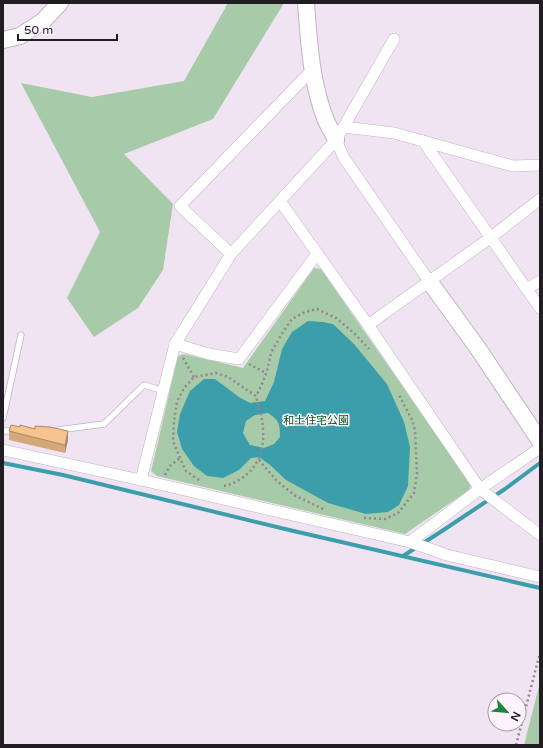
<svg xmlns="http://www.w3.org/2000/svg" width="543" height="748" font-family="'Varela Round','Noto Sans JP',sans-serif">
	<rect width="100%" height="100%" fill="#f0e4f3"/>
	<!-- green -->
	<g fill="#a7cba8">
		<polygon points="228,3 284,3 213,119 124,154 173,204 163,270 138,308 94,337 67,298 100,232 21,83 92,97 184,81"/>
		<polygon points="314,268 321,269 471,485 469,490 405,534 157,476 151,471 178,356 184,354 243,368"/>
		<polygon points="540,682 540,745 524,745"/>
	</g>
	<!-- water -->
	<path fill="#3d9eab" fill-rule="evenodd" d="M308 321 323 322 333 324 354 344 387 384 404 422 410 447 408 486 399 505 388 512 366 514 328 503 286 480 270 465 259 457 251 458 239 470 223 478 207 476 194 466 182 449 177 432 180 414 190 391 204 379H215L239 397 250 403 265 401 274 382 282 349 292 332ZM268 413C279 420 280 424 280 437L274 444 264 448 250 445 243 433 246 421 255 415Z"/>
	<g fill="none" stroke-linecap="round" stroke-linejoin="round">
		<!-- stream -->
		<g stroke="#3d9eab" stroke-width="4">
			<polyline points="3,463 63,475 285,529 540,588"/>
			<polyline points="403,556 442,531 505,489 540,463"/>
		</g>
		<!-- lane casing -->
		<g stroke="#c0b4c2" stroke-width="7">
			<g id="lane">
				<polyline points="3,418 21,335"/>
				<polyline points="58,430 104,424 144,385 164,391"/>
				<polyline points="3,431 15,431"/>
			</g>
		</g>
		<!-- street casing -->
		<g stroke="#c0b4c2" stroke-width="12">
			<g id="street">
				<polyline points="344,127 394,133 513,166 540,165"/>
				<polyline points="336,140 344,158 429,281"/>
				<polyline points="423,141 540,308"/>
				<polyline points="280,201 368,325 480,489 540,535"/>
				<polyline points="231,254 180,206 313,69"/>
				<polyline points="527,289 540,281"/>
				<polyline points="368,325 490,238 540,199"/>
				<polyline points="175,344 209,354 239,359 317,254"/>
				<polyline points="3,450 141,480 410,542 447,555 540,577"/>
				<polyline points="141,480 175,344 231,254 336,140 394,39"/>
				<polyline points="410,542 480,489 540,448"/>
			</g>
		</g>
		<!-- secondary casing -->
		<g stroke="#c0b4c2" stroke-width="18">
			<g id="secondary">
				<path d="M306 3C309 42 311 81 325 118 328 126 333 133 336 140"/>
				<polyline points="3,40 20,36 43,21 60,3"/>
				<polyline points="429,281 477,347 540,441"/>
			</g>
		</g>
		<!-- path -->
		<g stroke="#8f8791" stroke-width="2.5" stroke-dasharray="2 3" stroke-linecap="butt">
			<polyline points="183,358 194,377"/>
			<polyline points="249,364 266,373"/>
			<polyline points="259,460 276,480 294,495 323,509"/>
			<polyline points="165,475 170,466 180,458"/>
			<polyline points="199,480 186,471 180,458 173,441 174,421 177,402 184,388 194,377 216,373 228,377 256,396 262,384 267,371 271,353 283,332 292,319 305,312 317,309 336,318 354,333 369,349"/>
			<path d="M224 486C229 485 234 483 239 480 261 467 266 445 262 420 261 412 258 404 256 396"/>
			<polyline points="364,518 385,519 398,513 414,493 417,473 415,430 412,420 398,393"/>
			<polyline points="516,745 540,653"/>
		</g>
		<!-- lane -->
		<use href="#lane" stroke="#fff" stroke-width="5.5"/>
		<!-- street -->
		<use href="#street" stroke="#fff" stroke-width="11"/>
		<!-- secondary -->
		<use href="#secondary" stroke="#fff" stroke-width="16"/>
	</g>
	<!-- wall -->
	<polygon fill="#d4a87a" points="20,427 35,429 68,440 65,453 9,440 9,431"/>
	<!-- shaded-wall -->
	<polygon fill="#ad8863" points="68,431 68,440 65,453 65,445"/>
	<!-- building -->
	<polygon fill="#f7c38e" stroke="#ad8863" points="11,425 20,427 20,425 35,429 35,426 50,427 68,431 65,445 9,431"/>
	<g text-anchor="middle" dominant-baseline="central" stroke-width="3" stroke-linejoin="round" paint-order="stroke">
		<!-- park labels -->
		<g font-size="11" fill="#055819" stroke="#fcf3fe">
			<text x="316" y="420">和土住宅公園</text>
		</g>
	</g>
	<!-- border -->
	<rect width="543" height="748" fill="none" stroke="#211d22" stroke-width="8"/>
	<!-- north arrow -->
	<g transform="translate(507 712) rotate(117)"><circle r="19" fill="#fcf3fe" stroke="#a49da6"/>
	<path d="M0-3L7 15L0 10L-7 15Z" fill="#1b853c"/>
	<text y="-6" font-size="11" font-weight="bold" text-anchor="middle" fill="#211d22">N</text>
	</g>
	<!-- scale -->
	<path d="M18 34v6h99v-6" fill="none" stroke="#211d22" stroke-width="2"/>
	<text x="24" y="34" font-size="12" fill="#211d22" stroke="#fcf3fe" stroke-width="3" paint-order="stroke">50 m</text>
</svg>
